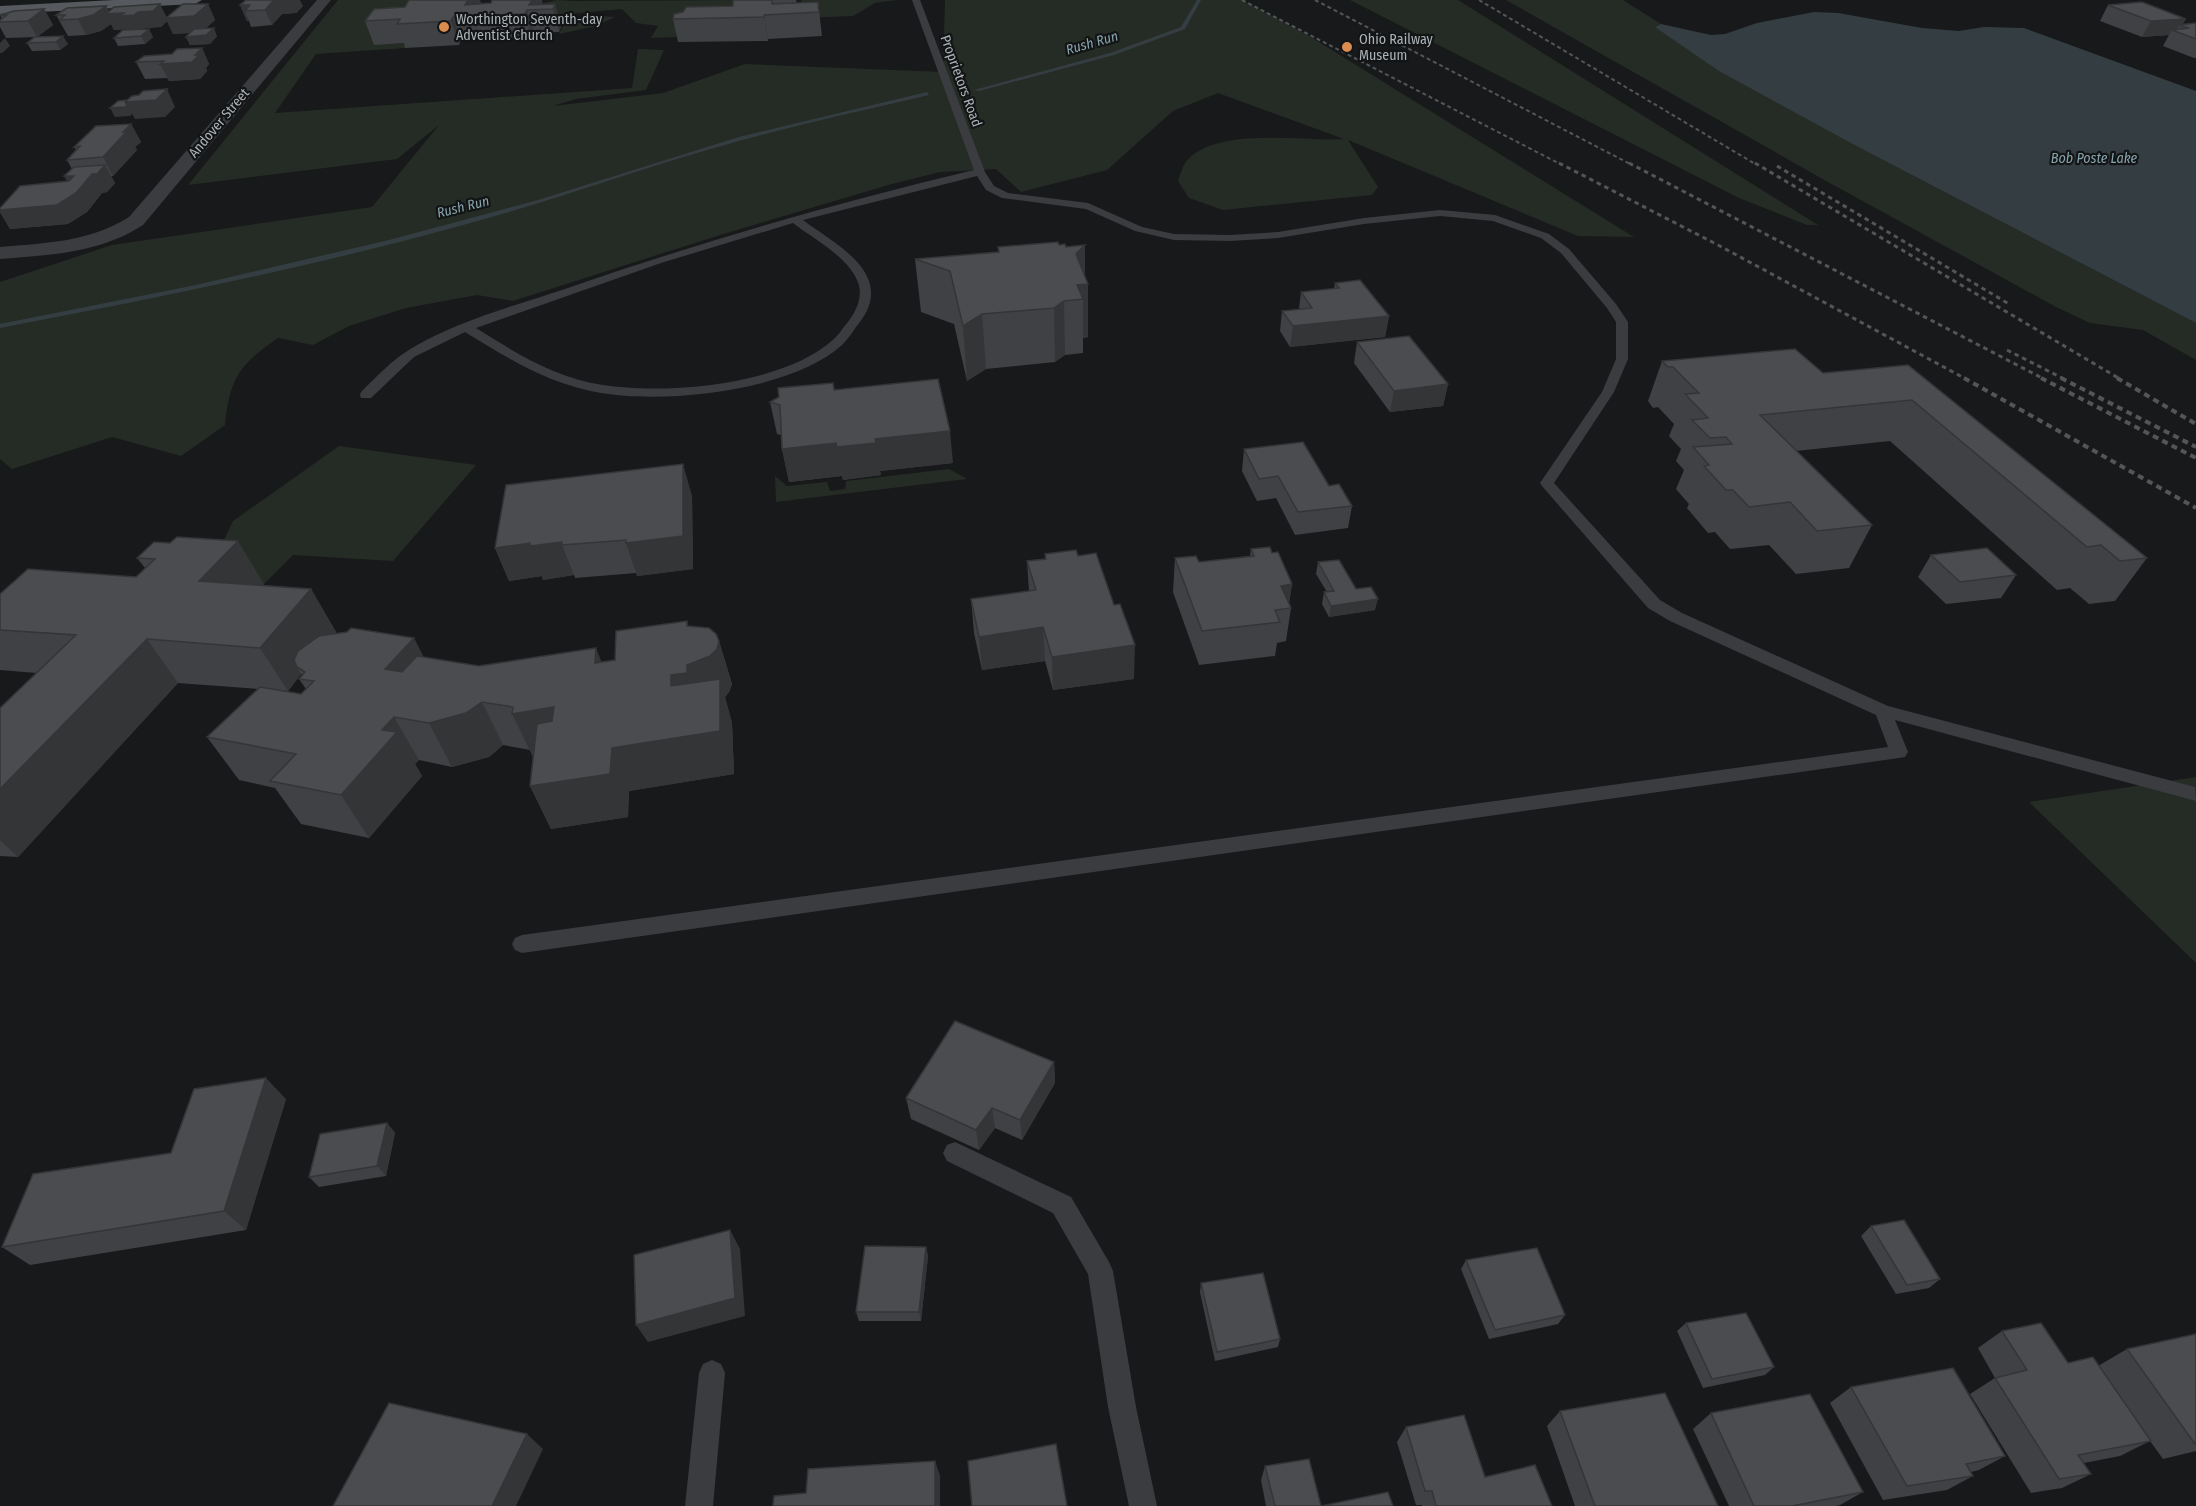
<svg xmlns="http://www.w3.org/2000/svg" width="2196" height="1506" font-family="'Fira Sans Condensed',sans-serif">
	<rect width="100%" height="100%" fill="#18191a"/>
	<!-- green -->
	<g fill="#252c25">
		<path d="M338 0H446L374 44 408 43 405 48 316 54 275 113 632 88 638 49 664 50 646 90 576 99 553 106 663 93 745 64 943 72 945 0H1242L1306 34 1634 237 1578 236 1348 140 1378 187 1372 195 1223 210 1189 198 1178 181C1180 175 1182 168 1185 163 1214 125 1302 142 1344 139L1218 93 1173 111 1107 170 1021 192 996 169 940 172 892 184 720 235 513 301 477 295 406 308 349 326 313 345 278 338C239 365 230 378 225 425L181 456 112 437 12 469 0 459V282L112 245 372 207 439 125 397 159 188 185Z"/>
		<polygon points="557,0 574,1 751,0 679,37 651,38 658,26 636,23 622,9 567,14 545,23 555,10 543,3"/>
		<polygon points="801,0 897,0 875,3 853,16 806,18"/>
		<polygon points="1350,0 1458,0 1818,225 1807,225 1739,198"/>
		<polygon points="1506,0 1623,0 1661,24 1656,26 1862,149 2196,323 2196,360 2143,330 2090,323 2056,307 1828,182"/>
		<polygon points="603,16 615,17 596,26 559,34 565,22"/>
		<polygon points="339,446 476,465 393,561 293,555 264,584 205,580 233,521"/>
		<polygon points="949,469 967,479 776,502 775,476 787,486 827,482 830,491 845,489 846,481"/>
		<polygon points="2196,777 2196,963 2029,802"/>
	</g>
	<!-- water -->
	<polygon fill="#343e42" points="1814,12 1838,13 1922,28 1959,31 1984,27 2024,28 2196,91 2196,323 1862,149 1719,71 1655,27 1661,24 1711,35 1725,34 1757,23"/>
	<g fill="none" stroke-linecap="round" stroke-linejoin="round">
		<!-- stream -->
		<g fill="#343e42" fill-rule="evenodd">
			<polygon points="1197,0 1201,0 1185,29 1114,55 979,91 974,90 1110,53 1181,27"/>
			<path d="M927 92 929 95C857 112 785 127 714 148 627 173 543 204 456 227 306 268 153 299 0 328V324L196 285 389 240 538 200 739 137Z"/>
		</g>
		<!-- service -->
		<g fill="#3a3c3f" fill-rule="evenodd">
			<path d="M912 0H920L985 172 994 186 1008 193 1088 203 1142 227 1174 234 1230 235 1278 232 1364 218 1440 210 1495 215 1549 234 1569 249 1616 304 1628 322V359L1614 392 1554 483 1660 600 1682 613 1888 706 2195 787 2196 801 1895 720 1908 752 1905 757 1899 758 522 953 515 950 512 944 515 938 522 935 1888 747 1876 715 1670 621 1648 608 1542 486 1540 483 1602 392 1616 359V322L1607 308 1561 253 1541 238 1493 221 1440 216 1364 224 1278 238 1230 241 1174 240 1135 231 1086 209 1002 198 986 190 977 176 803 220C825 237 859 254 869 281 875 299 867 314 856 327 852 333 847 340 842 345 791 391 667 404 601 393 549 384 509 359 465 332L414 357 371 398H361L360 395 361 392C377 376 393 359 412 348 459 320 514 306 565 289 700 242 836 203 974 170ZM793 223C813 239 846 255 857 280 864 295 857 310 848 322 843 327 839 335 834 339 784 385 667 395 603 385 555 378 516 353 476 328L661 263Z"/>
			<polygon points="955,1142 1071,1197 1109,1262 1113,1271 1136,1407 1157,1506 1129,1506 1108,1407 1088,1274 1053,1213 947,1161 943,1153 947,1145"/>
			<polygon points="712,1360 721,1364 725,1373 713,1506 685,1506 699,1373 703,1364"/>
		</g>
		<!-- minor -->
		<path fill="#3a3c3f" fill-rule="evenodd" d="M317 0H331L143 225C100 253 50 255 0 259V247C46 243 89 242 129 217Z"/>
		<!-- primary -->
		<polygon fill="#56595d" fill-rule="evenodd" points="114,0 202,0 195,4 0,14 0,6"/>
		<!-- rail-far2 -->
		<g stroke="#535659" stroke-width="2" stroke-dasharray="4 3" stroke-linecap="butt">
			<polyline points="1242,0 1562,165"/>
			<polyline points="1315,0 1632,165"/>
			<polyline points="1479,0 1757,165"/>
		</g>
		<!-- rail-far1 -->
		<g stroke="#535659" stroke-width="3" stroke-dasharray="4.5 4" stroke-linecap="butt">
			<polyline points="1559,163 1718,245 1966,379"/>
			<polyline points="1629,163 2044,379"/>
			<polyline points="1755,163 2120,379"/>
			<polyline points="1777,166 2009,304"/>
			<polyline points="2007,350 2064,379"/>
		</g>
		<!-- rail -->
		<g stroke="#535659" stroke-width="4" stroke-dasharray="6 4.5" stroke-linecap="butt">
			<polyline points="1964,378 2196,508"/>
			<polyline points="2041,378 2196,458"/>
			<polyline points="2061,378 2196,447"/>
			<polyline points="2117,378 2196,424"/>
		</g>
	</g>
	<!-- wall -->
	<g fill="#404144" fill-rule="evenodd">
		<polygon points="733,0 796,0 797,3 818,2 822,36 768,39 768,41 678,42 673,19 733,6"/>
		<polygon points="208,4 215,20 206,28 217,36 210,44 190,45 186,37 190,33 173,34 167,21 161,27 145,28 144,29 153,37 145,44 118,46 114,38 127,30 127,29 114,30 111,24 101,31 86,35 68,36 56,15 106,6 109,11 166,17"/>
		<polygon points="481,4 555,4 561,27 559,32 534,33 532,38 461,40 459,45 405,48 404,43 374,45 365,21"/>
		<polygon points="240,5 303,6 296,13 282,14 272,25 251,27 249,21 247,21"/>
		<polygon points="2108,5 2183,24 2196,23 2196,58 2194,58 2163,46 2169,35 2142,37 2100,21"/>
		<polygon points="44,9 53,25 37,37 6,38 0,27 0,20 2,19 0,15"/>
		<polygon points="35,37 68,44 60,50 32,51 27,43"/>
		<polygon points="202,48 209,64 206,68 207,71 200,79 169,81 167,78 145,79 136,62"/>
		<polygon points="131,124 141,142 135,147 137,150 113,176 111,176 115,183 107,192 102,193 87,212 68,224 10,229 0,212 0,208 67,181 72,169 67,160 76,150 74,147"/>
		<polygon points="1085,245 1085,277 1088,337 1083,338 1083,353 1065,355 1055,362 986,369 967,381 954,324 921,312 915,259 998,252 998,247 1066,247"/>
		<polygon points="1335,283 1389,316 1385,337 1290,347 1280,331 1282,311 1299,309 1301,292 1334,289"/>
		<polygon points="1357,342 1448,384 1443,406 1390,412 1354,363"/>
		<polygon points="1662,361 1823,373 1908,365 2147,558 2115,601 2089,604 2070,588 2057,590 1890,441 1796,451 1872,525 1849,568 1796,574 1769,545 1730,549 1715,532 1708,533 1687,508 1689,504 1676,489 1684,470 1676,461 1681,449 1669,436 1674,424 1658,407 1653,408 1648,401"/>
		<polygon points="833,383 835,390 953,463 880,471 881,475 843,480 842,476 789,482 782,449 781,435 777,434 770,402"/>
		<polygon points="1244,449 1329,486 1352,506 1348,528 1295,535 1276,498 1257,501 1242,471"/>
		<polygon points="692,496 693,569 637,576 636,573 575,578 574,575 543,580 542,576 509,581 495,548"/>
		<path d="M154 542 264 584 263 585 311 589 336 632 334 634 424 657 479 666 602 662 615 660 689 626 719 641 732 684 729 692 725 697 732 723 734 774 629 791 628 817 551 829 530 786 533 757 530 750 503 745 489 757 452 767 419 760 415 764 422 776 369 838 301 824 275 788 239 780 207 737 258 689 178 683 18 857 0 856V708L37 673 0 670V594L136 577 145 568 137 558ZM301 674 302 675 299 679 306 689 301 694 279 690 288 691Z"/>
		<polygon points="1251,549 1272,553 1292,584 1289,604 1291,608 1286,641 1277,643 1275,656 1199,665 1173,592 1175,558 1199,562 1250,556"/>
		<polygon points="1045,554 1078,556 1134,679 1053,690 1045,661 982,670 974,633 971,599 1029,591 1027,561 1045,559"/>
		<polygon points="1931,555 2016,575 2001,598 1946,604 1918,577"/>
		<polygon points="1318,562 1356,589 1375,610 1329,617 1322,604 1324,592 1327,592 1316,574"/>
		<polygon points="1054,1062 1055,1083 1022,1140 995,1128 979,1150 911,1119 906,1098"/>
		<polygon points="286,1099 246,1230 30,1265 2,1247 171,1153"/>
		<polygon points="387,1123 395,1133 386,1176 319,1187 309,1177"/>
		<polygon points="1871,1226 1940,1279 1929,1288 1896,1294 1861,1236"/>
		<polygon points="926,1247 928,1256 921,1321 859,1321 856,1312"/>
		<polygon points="1466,1260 1565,1315 1558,1324 1489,1339 1461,1269"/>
		<polygon points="1201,1283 1280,1339 1278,1347 1215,1361 1200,1292"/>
		<polygon points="1686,1323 1774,1367 1765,1375 1703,1388 1677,1331"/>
		<polygon points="2002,1331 2068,1363 2098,1366 2127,1349 2196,1334 2196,1451 2163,1459 2150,1441 2120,1456 2084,1463 2091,1474 2062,1488 2031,1493 1970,1394 1995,1378 1978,1348"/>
		<polygon points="1851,1387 2005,1456 1979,1470 1971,1472 1973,1476 1947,1490 1883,1500 1830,1403"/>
		<polygon points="1560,1411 1718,1506 1575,1506 1547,1426"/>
		<polygon points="1711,1413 1863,1492 1840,1505 1836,1506 1729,1506 1693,1429"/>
		<polygon points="1406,1427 1485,1477 1552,1506 1422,1506 1422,1505 1416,1505 1397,1442"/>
		<polygon points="1265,1466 1321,1506 1393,1506 1266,1506 1261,1480"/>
	</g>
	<!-- shaded-wall -->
	<g fill="#343537">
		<polygon points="274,0 300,0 303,6 296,13 282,14 272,25 265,10"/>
		<polygon points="466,0 480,0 483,9 465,5"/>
		<polygon points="532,0 542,0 544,9 529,5"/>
		<polygon points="160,4 167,18 208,4 215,20 202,32 173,34 167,21 161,27 145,28 142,31 128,32 127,29 114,30 111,24 101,31 86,35 78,19 106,6 110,14 138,12"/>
		<polygon points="555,4 561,27 559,32 553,9"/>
		<polygon points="240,5 250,5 245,11 249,21 247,21"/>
		<polygon points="44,9 53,25 37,37 28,21"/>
		<polygon points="527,10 534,33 532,38 525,14"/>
		<polygon points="764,15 768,39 768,41 764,17"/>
		<polygon points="453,17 461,40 459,45 451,21"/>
		<polygon points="2186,19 2182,26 2179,25 2176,31 2172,30 2169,35 2142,37 2151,21"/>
		<polygon points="214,28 217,36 210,44 190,45 186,37"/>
		<polygon points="149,29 153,37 145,44 141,36"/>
		<polygon points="63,36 68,44 60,50 56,42"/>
		<polygon points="5,38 10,46 2,53 0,53 0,43"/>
		<polygon points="202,48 209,64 206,68 207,71 200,79 169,81 160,64"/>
		<polygon points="167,89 175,107 165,117 135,119 132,114 130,116 115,117 110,108 125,102"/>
		<polygon points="131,124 141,142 135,147 137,150 113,176 103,157 123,132"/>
		<polygon points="105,165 115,183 107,192 102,193 87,212 68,224 10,229 0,212 0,210 74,194 64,176 92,174"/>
		<polygon points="1085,245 1085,284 1088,284 1088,337 1083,338 1083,299 1077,300 1076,254"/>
		<polygon points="1064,301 1065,355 1055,362 1054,308"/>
		<polygon points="982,314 986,369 967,381 963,326"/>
		<polygon points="1389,316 1385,337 1290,347 1293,326"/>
		<polygon points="1448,384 1443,406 1390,412 1394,391"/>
		<polygon points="950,431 953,463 880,471 881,475 843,480 842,476 789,482 782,449"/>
		<polygon points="683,464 692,496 693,569 637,576 626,543"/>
		<polygon points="238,541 264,584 227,624 199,581"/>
		<polygon points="562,542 562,545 574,575 543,580 542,576 509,581 495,548 530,543"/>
		<polygon points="1292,584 1288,608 1281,586"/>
		<polygon points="311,589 336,632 304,671 297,667 301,674 288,691 260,648"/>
		<polygon points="1378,599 1375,610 1329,617 1331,606"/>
		<polygon points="687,621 699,660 719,641 732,684 729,692 725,697 732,723 734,774 629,791 628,817 551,829 530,786 612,748 671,686 671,675 687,626"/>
		<polygon points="1043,627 1045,661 982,670 979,637"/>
		<polygon points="414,638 436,681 385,669"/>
		<polygon points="147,639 178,683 18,857 0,840 0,789"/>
		<polygon points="1135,645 1134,679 1053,690 1052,657"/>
		<polygon points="596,648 613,691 595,663"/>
		<polygon points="482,702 503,745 489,757 452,767 429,723"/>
		<polygon points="554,707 573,751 533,757 512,714"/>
		<polygon points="394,717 419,760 415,764 422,776 369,838 341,795 382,730"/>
		<polygon points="1054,1062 1055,1083 1022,1140 1020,1120"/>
		<polygon points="266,1078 286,1099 246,1230 224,1211"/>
		<polygon points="992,1108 995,1128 979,1150 976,1130"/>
		<polygon points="387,1123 395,1133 386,1176 377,1166"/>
		<polygon points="730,1230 740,1249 745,1316 648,1342 636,1325"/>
		<polygon points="926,1247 928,1256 921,1321 919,1312"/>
		<polygon points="527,1434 543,1449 516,1506 492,1506"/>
		<polygon points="935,1461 940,1475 940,1506 935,1506"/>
	</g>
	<!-- building -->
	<g fill="#4b4c4f" stroke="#343537" stroke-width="1.5">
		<polygon points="246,0 274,0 265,10 245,11 250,5 240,5"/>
		<polygon points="409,0 468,0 465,5 491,3 492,0 532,0 529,5 555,4 553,9 527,10 525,14 453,17 451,21 397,24 400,19 365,21 374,9 405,7"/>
		<polygon points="733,0 772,0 772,4 818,2 819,12 764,15 764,17 673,19 674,14 683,12 686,7 733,6"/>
		<polygon points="2142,2 2186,19 2151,21 2108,5"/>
		<polygon points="160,4 153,11 138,12 134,15 120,16 124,13 106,14 114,7"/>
		<polygon points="183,4 208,4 194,16 166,18"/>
		<polygon points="106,6 93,15 78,19 60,20 65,15 56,15 67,8"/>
		<polygon points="44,9 28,21 0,22 0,20 7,15 0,15 14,11"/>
		<polygon points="2196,23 2196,39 2172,30 2189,28 2179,25"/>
		<polygon points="214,28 206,35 186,37 194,29"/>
		<polygon points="149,29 141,36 114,38 123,30"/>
		<polygon points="63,36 56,42 27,43 35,37"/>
		<polygon points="202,48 195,55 199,55 192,62 160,64 164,61 136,62 144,56 172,54 177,49"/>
		<polygon points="167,89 156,100 125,102 132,96 139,95 143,91"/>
		<polygon points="127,100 125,102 127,105 125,107 110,108 118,101"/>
		<polygon points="131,124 123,132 127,131 103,157 67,160 80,146 74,147 96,126"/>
		<polygon points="105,165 97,174 92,174 76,193 57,205 0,210 0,208 20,186 69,181 74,176 64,176 74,167"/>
		<polygon points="1058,242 1059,245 1065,244 1066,247 1085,245 1076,254 1088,284 1077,285 1083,299 1064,301 1054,308 982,314 963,326 950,271 915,259 999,252 998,247"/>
		<polygon points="1360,280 1389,316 1293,326 1282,311 1312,308 1301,292 1339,288 1335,283"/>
		<polygon points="1409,336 1448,384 1394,391 1357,342"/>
		<polygon points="1795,349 1823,373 1908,365 2147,558 2120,561 2101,545 2087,547 1912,400 1760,415 1872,525 1817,531 1790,502 1749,507 1733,490 1726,490 1704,466 1709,465 1693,447 1732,444 1726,437 1710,438 1692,420 1708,418 1685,394 1699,393 1673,367 1668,367 1662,361"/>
		<polygon points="938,379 950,431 875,439 876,443 837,447 836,443 782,449 780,405 770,402 779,397 778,388 833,383 834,390"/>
		<polygon points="1303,442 1329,486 1339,484 1352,506 1298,512 1278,476 1259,479 1244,449"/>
		<polygon points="683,464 683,536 626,543 626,540 562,545 562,542 530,546 530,543 495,548 506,485"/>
		<polygon points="177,537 238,541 199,581 311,589 260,648 147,639 0,789 0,708 76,635 0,630 0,594 28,569 136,577 155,559 137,558 154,542 170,543"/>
		<polygon points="1270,547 1272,553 1278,552 1292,584 1281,586 1291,608 1275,610 1280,622 1202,631 1175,558 1196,556 1199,562 1254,556 1251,549"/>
		<polygon points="1987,548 2016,575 1960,582 1931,555"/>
		<polygon points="1076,550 1078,556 1096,553 1114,605 1120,604 1135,645 1052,657 1043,627 979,637 971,599 1036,590 1027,561 1046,559 1045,554"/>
		<polygon points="1339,560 1356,589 1371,587 1378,599 1331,606 1324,592 1334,591 1318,562"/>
		<polygon points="687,621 687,626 709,628 716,634 719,641 717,649 710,656 687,665 687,673 671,675 671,686 720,679 720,731 612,748 610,774 530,786 537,724 552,721 554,707 512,714 513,707 482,702 466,713 429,723 394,717 382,730 397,732 341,795 270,781 296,754 207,737 260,687 301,694 314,681 299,679 305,672 297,667 294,660 298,651 319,636 347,632 351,628 414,638 385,669 402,672 417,656 479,666 596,648 595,663 615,660 616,631"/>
		<polygon points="955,1021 1054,1062 1020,1120 992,1108 976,1130 906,1098"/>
		<polygon points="266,1078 224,1211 2,1247 33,1174 171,1153 194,1089"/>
		<polygon points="387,1123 377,1166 309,1177 320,1134"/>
		<polygon points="1904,1220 1940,1279 1907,1285 1871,1226"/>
		<polygon points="730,1230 735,1298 636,1325 634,1255"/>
		<polygon points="865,1246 926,1247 919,1312 856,1312"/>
		<polygon points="1537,1248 1565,1315 1495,1330 1466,1260"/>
		<polygon points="1263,1273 1280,1339 1217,1352 1201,1283"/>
		<polygon points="1746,1313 1774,1367 1712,1379 1686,1323"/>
		<polygon points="2041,1323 2068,1363 2093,1357 2151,1441 2078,1455 2091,1474 2059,1479 1995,1378 2027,1370 2002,1331"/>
		<polygon points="2196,1334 2196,1444 2195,1444 2127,1349"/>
		<polygon points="1953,1368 2005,1456 1966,1464 1973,1476 1907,1486 1851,1387"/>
		<polygon points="1665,1393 1718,1506 1595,1506 1560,1411"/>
		<polygon points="1810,1394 1863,1492 1792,1506 1754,1506 1711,1413"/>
		<polygon points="389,1403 527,1434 492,1506 333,1506"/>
		<polygon points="1464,1415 1485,1477 1535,1465 1552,1506 1436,1506 1432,1491 1425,1491 1406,1427"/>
		<polygon points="1056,1444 1067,1506 972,1506 968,1461"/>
		<polygon points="1309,1459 1321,1506 1388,1492 1393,1506 1275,1506 1265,1466"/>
		<polygon points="935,1461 935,1506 773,1506 774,1496 806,1493 808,1469"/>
	</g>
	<!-- markers -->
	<g fill="#db8c4f" stroke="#131415" stroke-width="2">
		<circle cx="444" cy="27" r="6"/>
		<circle cx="1347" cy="47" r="6"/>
	</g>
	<g text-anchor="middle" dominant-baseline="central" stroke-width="4.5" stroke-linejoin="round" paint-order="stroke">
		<!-- far-poi labels -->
		<g font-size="14" fill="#acb3b8" stroke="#131415" text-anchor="start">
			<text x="456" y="19">Worthington Seventh-day<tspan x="456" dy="16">Adventist Church</tspan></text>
			<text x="1359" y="39">Ohio Railway<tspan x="1359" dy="16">Museum</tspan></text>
		</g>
		<!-- far-water labels -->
		<g font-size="14" font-style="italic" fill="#88a5ae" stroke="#131415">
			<text transform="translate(1092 43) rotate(-16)">Rush Run</text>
			<text x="2094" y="158">Bob Poste Lake</text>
			<text transform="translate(463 207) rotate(-14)">Rush Run</text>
		</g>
		<!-- far-street labels -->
		<g font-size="14" fill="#acb3b8" stroke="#131415">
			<text transform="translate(961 81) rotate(70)">Proprietors Road</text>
			<text transform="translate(219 123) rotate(-50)">Andover Street</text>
		</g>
	</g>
</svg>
